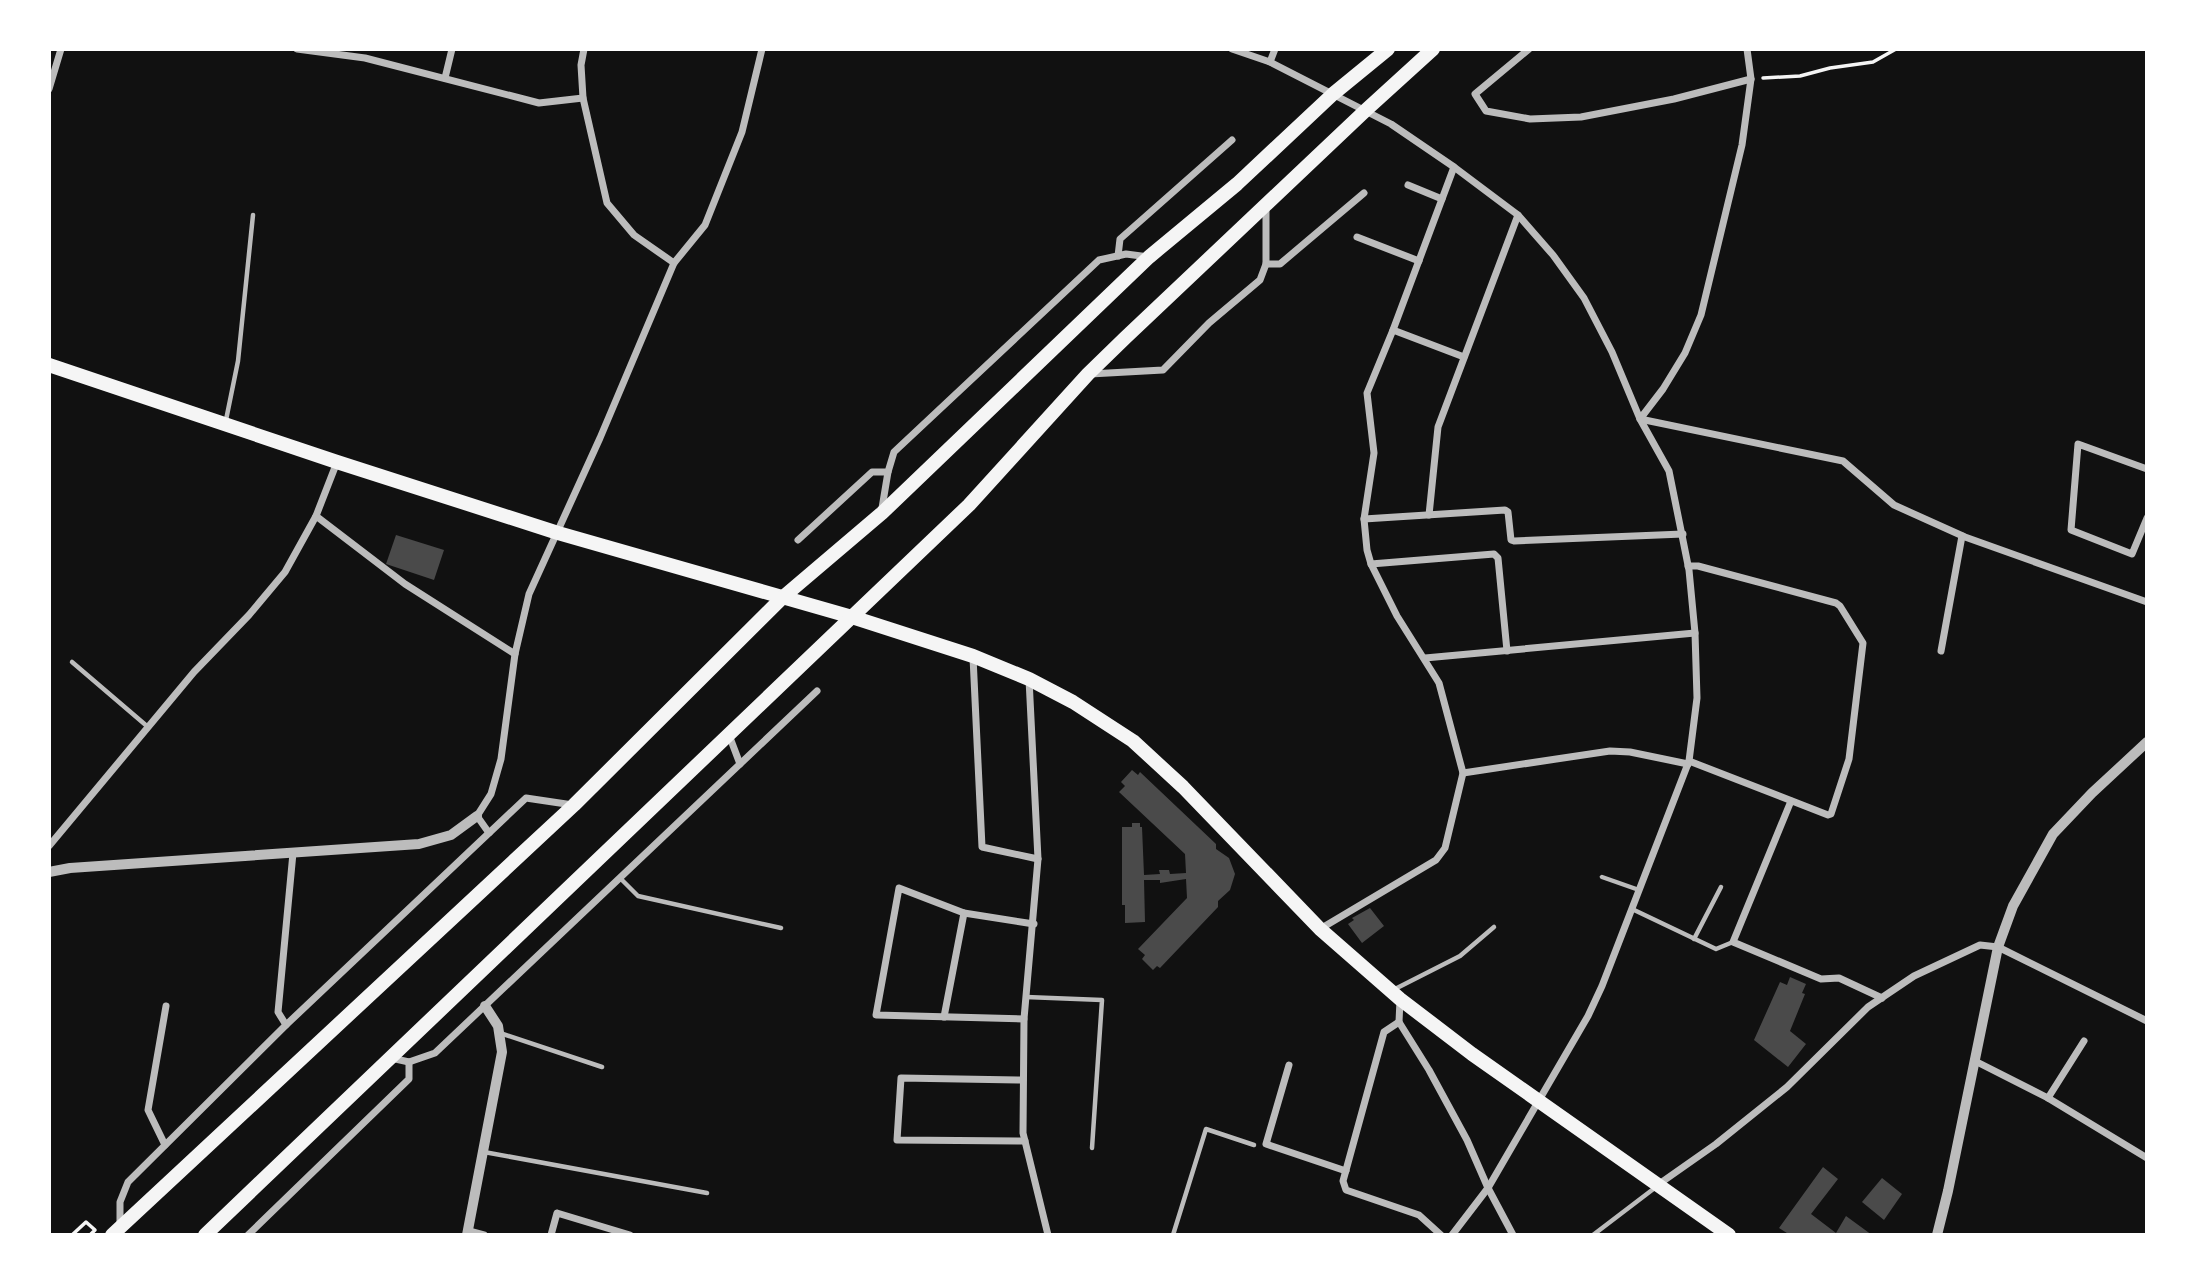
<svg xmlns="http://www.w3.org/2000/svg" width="2196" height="1284" font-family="'Exo 2',sans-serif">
	<rect width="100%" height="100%" fill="#111"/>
	<!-- building -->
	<g fill="#4a4a4a">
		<polygon points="396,535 444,550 434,580 386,564"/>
		<polygon points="1132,770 1138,775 1140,772 1216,844 1216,849 1229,858 1235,874 1230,890 1218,901 1218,907 1160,968 1157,966 1153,970 1142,959 1145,955 1138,949 1187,898 1186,879 1160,883 1160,880 1144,880 1145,922 1125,923 1125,905 1122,905 1122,827 1132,827 1132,823 1140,823 1140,827 1142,827 1144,875 1160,874 1159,870 1169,870 1170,874 1186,873 1185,854 1119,792 1125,786 1121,782"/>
		<polygon points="1370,908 1384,926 1362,943 1348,924 1354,920 1352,918"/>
		<polygon points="1790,977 1806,984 1802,993 1805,994 1790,1031 1806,1044 1788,1067 1754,1040 1780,982 1787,985"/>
		<polygon points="1823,1167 1838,1179 1811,1214 1836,1233 1846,1216 1872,1235 1790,1235 1779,1228"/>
		<polygon points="1882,1178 1902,1194 1884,1220 1862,1202"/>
	</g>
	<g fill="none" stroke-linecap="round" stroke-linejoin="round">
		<!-- path -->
		<g stroke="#f5f5f5" stroke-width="3.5">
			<polyline points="1763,78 1800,76 1830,68 1873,62 1896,49"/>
			<polyline points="72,1235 86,1222 95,1230 90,1235"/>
		</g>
		<!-- service -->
		<g stroke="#bcbcbc" stroke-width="4.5">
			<polyline points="226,420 238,361 253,215"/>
			<polyline points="72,662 148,727"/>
			<polyline points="1602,877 1639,890"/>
			<polyline points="620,878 638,896 781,928"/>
			<polyline points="1632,909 1716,949 1733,942"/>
			<polyline points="1694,939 1721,887"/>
			<polyline points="1395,989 1460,956 1494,927"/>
			<polyline points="1026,997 1102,1000 1092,1148"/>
			<polyline points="500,1033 602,1067"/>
			<polyline points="484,1152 707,1193"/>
			<polyline points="1173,1235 1206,1129 1254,1145"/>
			<polyline points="1593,1235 1656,1187"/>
		</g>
		<!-- minor -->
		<g stroke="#bcbcbc" stroke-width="7">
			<polyline points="297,49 365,58 539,103 583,98"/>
			<polyline points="584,49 581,65 583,98 607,203 634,235 674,263"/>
			<polyline points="1232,49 1270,62 1391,124 1454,167 1518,215 1553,255 1584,298 1612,352 1640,419 1669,471 1689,570 1695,633 1697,698 1689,761 1602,986 1588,1016 1488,1188 1452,1235"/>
			<polyline points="1529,49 1475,94 1486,111 1530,119 1581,117 1674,99 1751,79"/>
			<polyline points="1747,49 1751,79 1742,145 1701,315 1685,353 1663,389 1640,419 1843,461 1894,505 1965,537 2147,602"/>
			<polyline points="1270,62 1275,49"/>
			<polyline points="445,78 452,49"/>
			<polyline points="49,89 61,49"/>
			<polyline points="1408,185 1442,199"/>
			<polyline points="1357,237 1419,261"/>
			<polyline points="1118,256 1120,239 1232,140"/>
			<polyline points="1266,264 1280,264 1364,193"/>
			<polyline points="1393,330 1464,357"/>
			<polyline points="1090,374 1163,370 1209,323 1260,280 1266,264 1266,205"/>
			<polyline points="2147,469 2078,444 2071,530 2132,554 2147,518"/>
			<polyline points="882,508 888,472"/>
			<polyline points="1429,515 1438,427 1518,215"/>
			<polyline points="316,516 405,584 515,654"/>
			<polyline points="1364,519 1505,510 1508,512 1511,540 1514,541 1683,534"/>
			<polyline points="798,540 872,472 888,472 894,452 1099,260 1126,254 1149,257"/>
			<polyline points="1371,564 1494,554 1498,558 1507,651"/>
			<polyline points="1688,566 1698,566 1836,603 1840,606 1863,643 1849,759 1831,814 1828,815 1689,761"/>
			<polyline points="1941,651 1962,536"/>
			<polyline points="973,657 982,847 1038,859"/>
			<polyline points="1425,658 1695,633"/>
			<polyline points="1029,679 1038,859 1024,1019 1023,1133 1048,1235"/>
			<polyline points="740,764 817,691"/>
			<polyline points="1463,773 1610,751 1630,752 1688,764"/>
			<polyline points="1791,801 1733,942 1821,979 1839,978 1882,998"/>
			<polyline points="489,833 477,816 491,794 501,759 515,654 529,594 600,438 674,263 705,225 742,132 762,49"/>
			<polyline points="49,846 194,672 249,615 285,572 316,516 337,462"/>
			<polyline points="1320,929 1436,860 1445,848 1463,773 1439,683 1397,616 1371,564 1367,550 1364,519 1374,453 1367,393 1393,330 1454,167"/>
			<polyline points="1400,1000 1399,1022 1429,1070 1467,1140 1488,1188 1513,1235"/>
			<polyline points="944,1017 964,913"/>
			<polyline points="1024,1019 876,1015 899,888 964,913 1034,924"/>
			<polyline points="1399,1022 1384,1032 1343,1181 1346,1190 1419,1215 1441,1235"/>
			<polyline points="286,1025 278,1012 293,853"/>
			<polyline points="391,1058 409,1062 435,1053 740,764 729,735"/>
			<polyline points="1975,1061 2048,1098 2147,1158"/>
			<polyline points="1289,1065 1266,1144 1346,1171"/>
			<polyline points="1023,1080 901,1078 897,1140 1025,1141"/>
			<polyline points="2048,1098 2084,1041"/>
			<polyline points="165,1145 148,1110 166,1006"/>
			<polyline points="1659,1184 1716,1144 1787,1087 1868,1007 1914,976 1980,945 1998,947 2147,1021"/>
			<polyline points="120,1226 120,1202 128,1182 286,1025 526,798 573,805"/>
			<polyline points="469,1231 484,1235"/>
			<polyline points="248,1235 409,1079 409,1062"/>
			<polyline points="551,1235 557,1213 630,1235"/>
		</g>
		<!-- tertiary -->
		<g stroke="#bcbcbc" stroke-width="10">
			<polyline points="49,872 70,868 419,844 451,835 477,816"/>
			<polyline points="467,1235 502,1052 498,1026 485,1006"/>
			<polyline points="1937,1235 1948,1191 1998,947 2013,906 2053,834 2092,793 2147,742"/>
		</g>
		<!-- primary -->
		<polyline stroke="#f5f5f5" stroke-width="14" points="49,365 337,462 558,533 852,617 973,656 1029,679 1073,702 1133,741 1183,787 1320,929 1400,999 1472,1054 1729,1235"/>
		<!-- trunk -->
		<g stroke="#f5f5f5" stroke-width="14">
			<polyline points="112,1235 574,805 782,598 882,513 1149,257 1237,184 1333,94 1388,49"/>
			<polyline points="205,1235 969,505 1088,374 1125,338 1366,110 1433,49"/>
		</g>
	</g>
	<!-- border -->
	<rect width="2196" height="1284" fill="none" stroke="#ffffff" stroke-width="102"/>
</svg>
